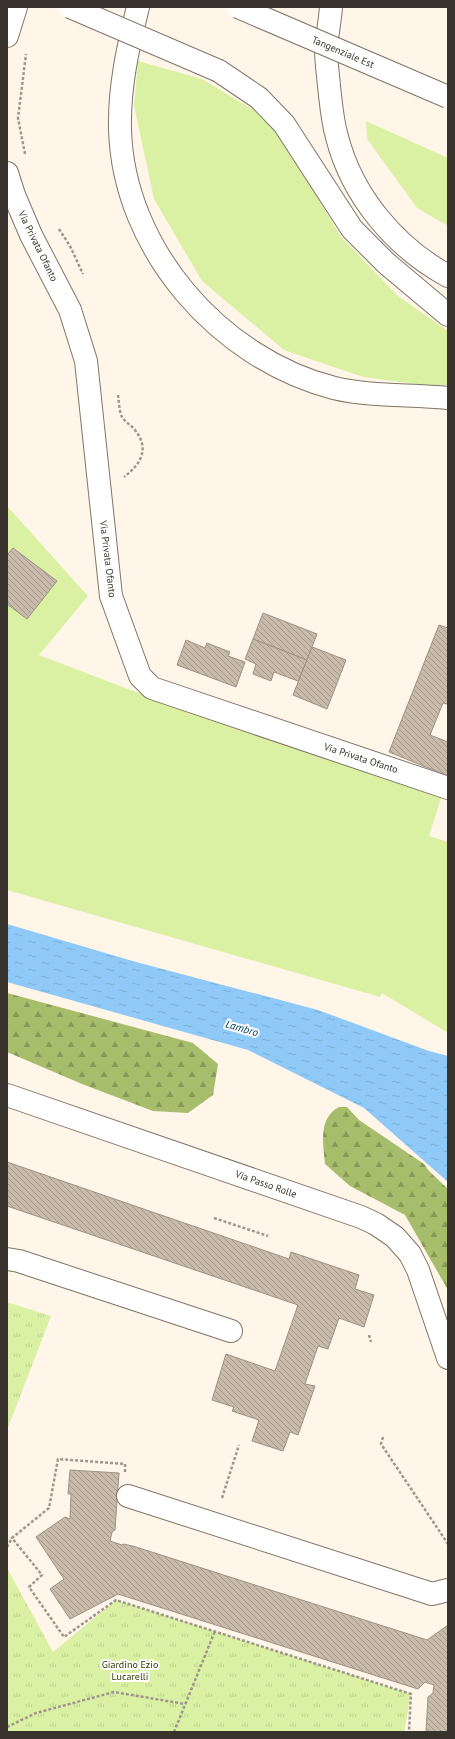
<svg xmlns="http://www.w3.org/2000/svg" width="455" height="1739" font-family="'PT Sans',sans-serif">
	<defs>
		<pattern id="forest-firs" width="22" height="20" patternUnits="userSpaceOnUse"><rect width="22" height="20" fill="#a6bd6b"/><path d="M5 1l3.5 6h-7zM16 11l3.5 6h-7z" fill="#889a58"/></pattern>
		<pattern id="park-tufts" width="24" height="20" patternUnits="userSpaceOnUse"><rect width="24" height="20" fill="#daf1a4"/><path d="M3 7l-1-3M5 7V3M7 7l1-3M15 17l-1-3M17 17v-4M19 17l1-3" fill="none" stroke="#bccf8e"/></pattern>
		<pattern id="water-ripples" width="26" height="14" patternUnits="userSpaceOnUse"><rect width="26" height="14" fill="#8fc9f7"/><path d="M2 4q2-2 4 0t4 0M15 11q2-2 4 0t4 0" fill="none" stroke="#7cadd4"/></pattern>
		<pattern id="building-back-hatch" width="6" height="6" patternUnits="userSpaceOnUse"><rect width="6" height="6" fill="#c8bbac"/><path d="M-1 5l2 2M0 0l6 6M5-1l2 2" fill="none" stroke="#a3998c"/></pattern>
	</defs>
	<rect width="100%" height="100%" fill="#fff5e8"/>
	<!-- grass -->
	<g fill="#daf1a4">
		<polygon points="138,61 202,79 272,121 341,237 398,296 448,331 448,385 423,385 363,377 284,350 202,281 154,199 134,106"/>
		<polygon points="366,121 448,158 448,226 417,208 367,139"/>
		<polygon points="7,506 88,596 39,655 125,688 442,795 429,836 448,842 448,1033 382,993 380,997 7,890"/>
	</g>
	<!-- forest -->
	<g fill="url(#forest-firs)">
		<polygon points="7,993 193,1043 218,1064 213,1095 188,1113 153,1111 82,1084 7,1052"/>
		<path d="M339 1107H347L359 1120 424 1164 429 1171 448 1189V1290L405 1215 350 1186 325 1164C323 1144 318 1118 339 1107Z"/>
	</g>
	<!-- park -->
	<g fill="url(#park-tufts)">
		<polygon points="7,1302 51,1316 7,1430"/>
		<polygon points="7,1568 53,1652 116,1600 411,1694 404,1732 7,1732"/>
	</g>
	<!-- water -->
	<polygon fill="url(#water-ripples)" points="7,924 136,962 318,1010 429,1051 448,1056 448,1182 364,1108 248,1050 7,982"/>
	<!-- building -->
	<g fill="url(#building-back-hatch)" stroke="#9d9182">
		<polygon points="13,548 57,581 27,619 7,604 7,555"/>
		<polygon points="263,613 317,634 307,660 253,639"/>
		<polygon points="439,625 448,628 448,702 447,704 443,703 430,735 448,742 448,776 389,752"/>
		<polygon points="253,639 307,660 298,681 274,672 271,681 253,674 256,664 245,659"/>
		<polygon points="186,640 205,648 207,643 230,652 228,656 245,662 236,687 177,665"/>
		<polygon points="312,647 346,660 327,709 293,695"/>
		<polygon points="7,1162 289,1259 291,1252 359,1275 355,1289 374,1295 364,1327 339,1318 328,1349 318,1346 305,1384 315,1386 298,1435 290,1432 283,1451 252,1441 259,1420 232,1411 234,1407 212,1400 226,1354 275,1371 298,1305 7,1206"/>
		<polygon points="70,1470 119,1473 115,1530 112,1532 110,1541 122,1545 124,1544 136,1547 427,1640 448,1625 448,1732 426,1732 428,1697 433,1693 434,1685 425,1682 418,1689 118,1594 70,1619 50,1589 64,1579 36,1537 65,1517 70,1519 71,1494 68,1494"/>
	</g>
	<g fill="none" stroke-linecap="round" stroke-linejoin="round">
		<!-- minor casing -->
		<g stroke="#807567" stroke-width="24">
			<g id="minor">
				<polyline points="7,36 16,7"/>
				<polyline points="7,173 14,195 31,235 70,310 86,361 111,596 140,676 152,688 448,788"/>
				<polyline points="7,1095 361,1217 376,1224 395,1237 410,1254 418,1270 448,1358"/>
				<polyline points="7,1259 19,1261 231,1331"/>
				<polyline points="128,1496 432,1594 448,1590"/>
			</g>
		</g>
		<!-- highway casing -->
		<g stroke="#807567" stroke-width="24">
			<g id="highway">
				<path d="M138 7C128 47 119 87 120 129 123 249 220 359 334 388 372 397 410 394 448 398"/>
				<path d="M331 7C330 21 327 35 326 49 326 61 328 74 329 86 331 103 332 120 337 137 352 196 395 247 448 276"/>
				<polyline points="219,71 259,98 284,124 352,229 386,263 448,315"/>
			</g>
		</g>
		<!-- path -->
		<g stroke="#9e978d" stroke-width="2.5" stroke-dasharray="3 2" stroke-linecap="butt">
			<polyline points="25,154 18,118 26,54"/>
			<polyline points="59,229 70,246 83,274"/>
			<path d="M118 395C119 401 119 411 122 417 125 422 131 425 135 430 150 449 141 464 124 477"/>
			<polyline points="214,1218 268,1236"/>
			<polyline points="369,1335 371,1342"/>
			<polyline points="383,1437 381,1444 448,1544"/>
			<polyline points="125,1472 125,1464 58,1459 49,1508 12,1538 42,1575 29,1587 64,1637 116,1600 411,1694 409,1732"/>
			<polyline points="222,1498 239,1445"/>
			<polyline points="7,1547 12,1538"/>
			<polyline points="7,1727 36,1713 114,1692 185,1704"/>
			<polyline points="174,1732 215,1631"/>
		</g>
		<!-- minor -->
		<use href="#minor" stroke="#fff" stroke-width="22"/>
		<!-- highway -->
		<use href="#highway" stroke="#fff" stroke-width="22"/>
		<!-- highway-bridge casing -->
		<g stroke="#807567" stroke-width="24" stroke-linecap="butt">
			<g id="highway-bridge">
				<polyline points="70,7 219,71"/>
				<polyline points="238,7 448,97"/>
			</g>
		</g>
		<!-- highway-bridge -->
		<use href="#highway-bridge" stroke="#fff" stroke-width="22"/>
	</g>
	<g text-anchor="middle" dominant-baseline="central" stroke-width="4" stroke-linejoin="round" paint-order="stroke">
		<!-- street labels -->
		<g font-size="10" fill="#38332d" stroke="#fff">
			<text transform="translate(343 52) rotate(23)">Tangenziale Est</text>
			<text transform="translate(38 246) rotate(64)">Via Privata Ofanto</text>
			<text transform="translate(108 559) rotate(83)">Via Privata Ofanto</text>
			<text transform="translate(361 758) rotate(18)">Via Privata Ofanto</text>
			<text transform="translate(266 1184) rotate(19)">Via Passo Rolle</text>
		</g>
		<!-- park labels -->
		<g font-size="10" fill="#303d00" stroke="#fff">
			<text x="130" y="1664">Giardino Ezio<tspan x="130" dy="12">Lucarelli</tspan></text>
		</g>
		<!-- water labels -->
		<g font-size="11" font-style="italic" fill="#014064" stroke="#fff">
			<text transform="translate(242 1028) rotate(16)">Lambro</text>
		</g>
	</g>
	<!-- border -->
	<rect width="455" height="1739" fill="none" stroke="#38332d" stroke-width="16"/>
</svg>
